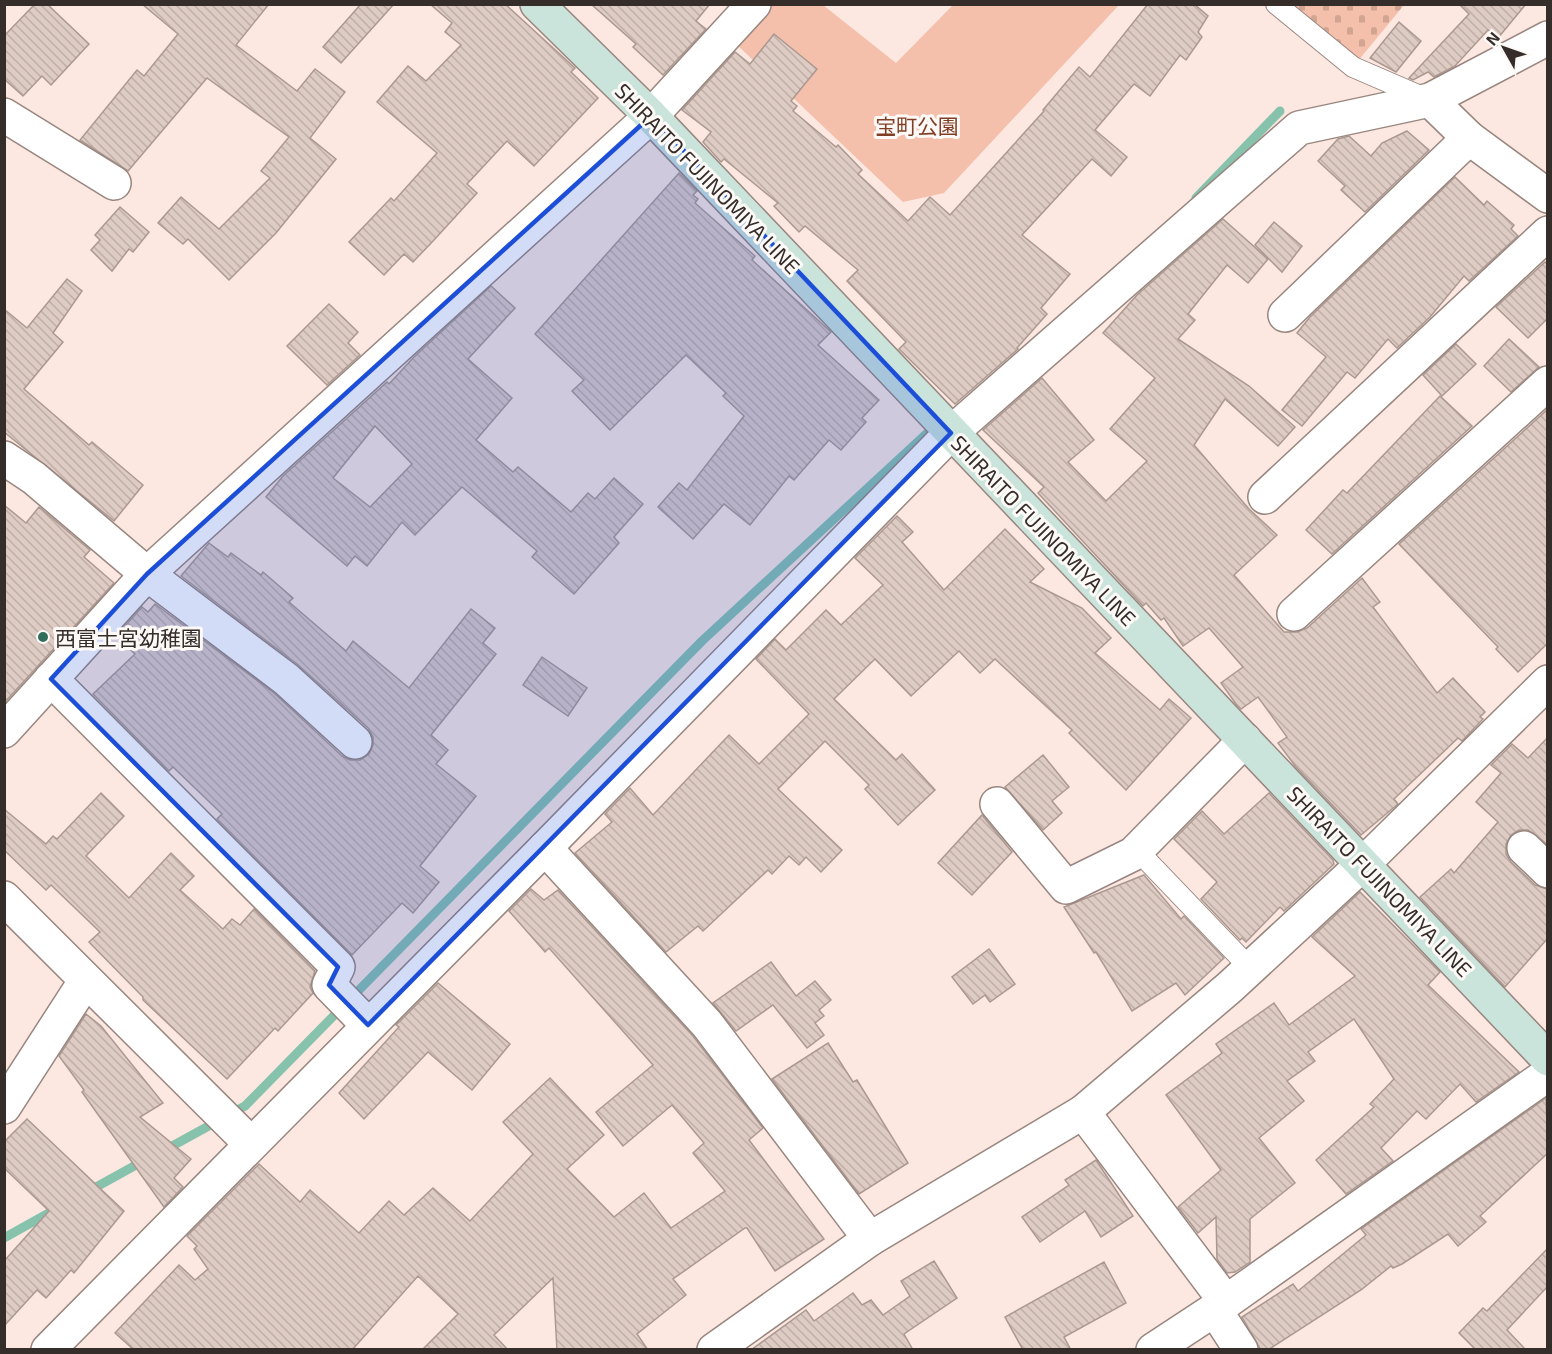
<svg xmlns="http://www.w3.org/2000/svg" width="1552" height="1354" font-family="'Exo 2','Noto Sans JP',sans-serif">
	<defs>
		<pattern id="cemetery-stones" width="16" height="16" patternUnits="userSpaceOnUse" patternTransform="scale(1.5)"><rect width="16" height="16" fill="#f4c0ab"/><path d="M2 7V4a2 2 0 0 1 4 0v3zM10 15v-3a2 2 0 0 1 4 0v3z" fill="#d2a593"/></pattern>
		<pattern id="building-back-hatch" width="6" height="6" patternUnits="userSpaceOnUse" patternTransform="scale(1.5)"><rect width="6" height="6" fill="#decbc3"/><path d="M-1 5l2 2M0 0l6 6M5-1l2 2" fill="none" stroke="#bfafa8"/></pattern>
	</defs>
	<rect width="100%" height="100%" fill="#fce8e0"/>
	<!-- cemetery -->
	<polygon fill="url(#cemetery-stones)" points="1276,5 1404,5 1353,67"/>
	<!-- park -->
	<polygon fill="#f4c0ab" points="767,5 823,5 896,63 953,5 1119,5 944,193 903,202 734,42"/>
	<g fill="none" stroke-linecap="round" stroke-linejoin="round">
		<!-- stream -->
		<g stroke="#87c2ad" stroke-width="9">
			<polyline points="1196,198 1280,111"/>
			<polyline points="165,1150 245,1106 702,641 937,424"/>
			<polyline points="89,1191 145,1160"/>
			<polyline points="4,1238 56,1209"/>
		</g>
	</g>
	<!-- building -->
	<g fill="url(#building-back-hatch)" stroke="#ab9991" stroke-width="1.5" fill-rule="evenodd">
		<polygon points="35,4 47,4 89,44 51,85 42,76 23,96 4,79 4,36"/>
		<polygon points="142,4 269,4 236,45 297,91 315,69 345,92 310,138 336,159 276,233 229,280 188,239 183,244 158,223 181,197 219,229 270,178 261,171 289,137 207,78 128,171 80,140 137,70 144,76 178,34"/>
		<polygon points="361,4 394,4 341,63 323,47"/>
		<polygon points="430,4 505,4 575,68 571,72 598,98 534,166 507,141 467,184 477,193 434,240 413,262 404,254 384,275 349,242 391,198 394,201 437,153 377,102 408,66 426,81 461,45 445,32 452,23"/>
		<polygon points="591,4 710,4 696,21 706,29 663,75 633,47 636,44"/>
		<polygon points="1148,4 1194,4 1208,16 1198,32 1202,37 1186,60 1180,55 1150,96 1134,84 1095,130 1127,157 1111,176 1092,159 1022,235 1070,274 1041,308 1047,314 1017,348 1018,349 955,404 899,349 906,342 847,281 858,270 805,226 799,232 774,206 778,203 724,159 721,162 703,142 711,132 682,110 735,52 750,64 774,34 817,69 791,101 797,106 793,111 836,147 838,145 862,170 858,174 908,221 930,197 950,215 1044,111 1043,110 1079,67 1090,77"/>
		<polygon points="1459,4 1526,4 1498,38 1488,30 1455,66 1434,77 1428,72 1413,80 1409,78 1469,14"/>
		<polygon points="1399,22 1421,41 1396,72 1370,58"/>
		<polygon points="1407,131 1429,150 1365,212 1341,190 1345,186 1318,161 1338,139 1349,136 1371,156 1382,143"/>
		<polygon points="679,173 697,191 693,195 698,199 695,203 755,256 752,260 831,332 818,345 879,400 862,418 866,422 841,450 829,440 794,480 789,476 750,525 724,504 693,539 658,507 679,483 687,490 744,416 723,396 726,393 686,355 610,430 572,391 584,380 535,334"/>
		<polygon points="1455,177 1484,205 1487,201 1514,225 1511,229 1518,236 1469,281 1464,276 1430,317 1397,348 1388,339 1355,378 1347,372 1302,426 1282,410 1326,357 1297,333 1310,317"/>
		<polygon points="120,207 149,232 133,252 129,249 112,271 91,250 100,240 95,235"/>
		<polygon points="1223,219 1268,259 1248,283 1227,265 1188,314 1195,320 1178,339 1249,386 1295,427 1278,446 1225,399 1194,445 1249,509 1277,535 1234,575 1284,632 1297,632 1307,628 1362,578 1380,602 1373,607 1437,693 1453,678 1485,712 1480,717 1483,719 1462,741 1458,738 1394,799 1398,804 1361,835 1296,767 1278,743 1287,737 1258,697 1241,709 1236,704 1221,683 1243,667 1209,628 1183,646 1164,618 1161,620 1146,603 1143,606 1038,493 1044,487 983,430 1042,378 1094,440 1068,462 1106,501 1147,461 1110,429 1155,378 1103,333 1137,295"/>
		<polygon points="1274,222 1302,246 1282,272 1255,245"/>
		<polygon points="1545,262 1548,265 1548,318 1528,338 1496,307"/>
		<polygon points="67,279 82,291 53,333 63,342 24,389 89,445 92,442 143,485 114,521 4,432 4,309 27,328"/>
		<path d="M491 286 515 308 468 359 512 398 476 440 513 472 518 467 571 512 588 493 595 499 614 478 643 504 614 537 619 543 574 594 532 557 537 551 462 487 415 535 402 522 367 566 355 556 347 566 266 497 283 476 387 382 389 384 414 357ZM375 426 412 464 370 507 333 478Z"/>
		<polygon points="329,304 358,332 348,343 360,355 327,385 287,346"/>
		<polygon points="1509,339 1539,367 1511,392 1484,366"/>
		<polygon points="1456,344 1476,364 1442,396 1423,375"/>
		<polygon points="1440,396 1472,426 1332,554 1306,530 1343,490 1347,493"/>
		<polygon points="1548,409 1548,643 1518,672 1496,649 1498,647 1399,544"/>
		<polygon points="4,505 26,523 39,507 90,550 84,557 114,583 4,703"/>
		<polygon points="897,516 913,532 902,542 944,590 1005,529 1044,569 1030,582 1082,608 1111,638 1095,653 1160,710 1169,699 1191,718 1126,790 1069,733 1072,730 995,659 980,673 959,651 911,696 875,659 834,699 896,760 902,754 935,790 898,825 865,789 869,785 825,741 778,789 842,850 821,872 806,857 799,865 789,856 772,874 768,870 703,931 698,926 666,952 575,853 612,822 605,814 630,788 653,815 729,735 759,764 809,714 756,659 775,639 786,650 826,610 841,625 883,585 855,558"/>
		<polygon points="209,543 228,557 231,553 261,575 263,572 293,598 289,602 346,651 353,641 409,688 471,609 495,628 483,643 496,654 431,735 448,750 436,764 476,796 420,866 439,882 413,913 402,903 352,955 217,819 222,814 173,767 169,771 93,694 135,654 116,636 142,607 148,612 155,604 274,693 342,756 350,760 360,760 369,754 373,745 373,737 368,728 297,664 181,576"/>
		<polygon points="542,657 587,688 568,716 523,685"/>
		<polygon points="1548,737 1548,845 1528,830 1519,830 1511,835 1506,844 1506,854 1511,862 1535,885 1548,889 1548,938 1505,987 1420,897 1451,869 1454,873 1498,822 1476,802 1501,773 1491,765 1512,744 1528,758"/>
		<polygon points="1043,755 1069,787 1052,801 1062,813 1043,830 1005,787"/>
		<polygon points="101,793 124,816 86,856 129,898 171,853 194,876 180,890 223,929 232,919 240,925 254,909 315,971 310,987 313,993 278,1031 275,1028 227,1079 143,1000 143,997 89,942 100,932 51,885 46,890 4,850 4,809 46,844 53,836 57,839"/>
		<polygon points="1269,793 1333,860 1334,864 1284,911 1280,907 1246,942 1242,938 1240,940 1201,899 1217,882 1174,839 1202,811 1224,834"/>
		<polygon points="982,815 1012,852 972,895 938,863"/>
		<polygon points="1144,875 1181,919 1184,916 1224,958 1185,995 1176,983 1132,1011 1096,952 1094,953 1064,907"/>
		<polygon points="531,889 544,900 558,890 693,1036 763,1128 749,1140 824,1239 775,1271 747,1228 745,1228 673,1279 686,1295 637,1334 648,1350 557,1350 553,1278 494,1335 508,1350 422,1350 458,1314 418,1276 352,1350 134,1350 115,1333 179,1265 195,1280 208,1269 194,1249 197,1246 187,1236 259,1164 300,1202 310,1190 359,1233 389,1201 404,1215 433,1188 470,1221 533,1154 503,1122 550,1078 604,1135 567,1169 614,1217 644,1193 671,1228 725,1191 693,1153 704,1143 672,1105 623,1146 596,1112 653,1065 549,948 545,952 509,911"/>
		<polygon points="1360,892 1440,972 1428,985 1519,1072 1476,1102 1460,1084 1426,1119 1417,1111 1381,1148 1393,1161 1346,1194 1316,1160 1374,1107 1370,1104 1394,1079 1354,1019 1308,1052 1315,1061 1287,1081 1304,1101 1259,1138 1295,1183 1250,1219 1250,1262 1235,1272 1227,1273 1217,1259 1216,1217 1198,1233 1178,1207 1221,1170 1166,1095 1222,1053 1216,1044 1274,1003 1289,1025 1355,976 1312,937"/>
		<polygon points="989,949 1015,984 990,1002 985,995 973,1004 952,977"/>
		<polygon points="771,962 796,996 815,981 831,1000 819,1010 824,1016 815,1023 824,1035 807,1048 773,1005 736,1031 713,1003"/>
		<polygon points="438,983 510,1044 472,1090 428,1052 364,1119 339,1093 399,1027 396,1025"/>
		<polygon points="86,1014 101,1026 163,1103 140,1117 191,1159 174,1178 183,1187 164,1207 82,1092 84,1090 59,1056"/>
		<polygon points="828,1043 853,1082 857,1080 908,1163 859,1194 772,1079"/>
		<polygon points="1546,1098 1548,1153 1480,1216 1486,1222 1458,1246 1448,1234 1402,1264 1393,1268 1391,1266 1361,1290 1268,1350 1261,1350 1242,1317 1293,1284 1298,1291 1366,1235 1361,1229"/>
		<polygon points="27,1119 124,1211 74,1273 71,1270 46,1298 37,1290 4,1326 4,1261 49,1211 4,1168 4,1142"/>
		<polygon points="1096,1160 1133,1216 1101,1237 1085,1211 1040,1242 1022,1217 1069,1185 1065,1180"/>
		<polygon points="1548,1248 1548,1286 1507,1330 1526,1350 1476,1350 1459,1333 1483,1308 1487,1311"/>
		<polygon points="934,1261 957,1298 904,1334 913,1350 751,1350 806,1310 814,1321 853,1293 862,1305 871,1300 883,1315 910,1296 901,1281"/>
		<polygon points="1104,1262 1126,1303 1064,1337 1071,1350 1023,1350 1005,1317"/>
	</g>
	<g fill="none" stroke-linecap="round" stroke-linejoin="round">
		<!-- service casing -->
		<g stroke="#98867f" stroke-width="22">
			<g id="service">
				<polyline points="1276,4 1353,67 1427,99"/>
				<polyline points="1137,850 1249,967"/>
			</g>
		</g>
		<!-- minor casing -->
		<g stroke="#98867f" stroke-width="36">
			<g id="minor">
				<polyline points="1430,100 1469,138 1548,196"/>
				<polyline points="4,115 114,183"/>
				<polyline points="1285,315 1469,138"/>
				<polyline points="4,458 34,478 147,574 286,679 355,742"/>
				<polyline points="1265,497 1548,233"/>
				<polyline points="1294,614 1548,383"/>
				<polyline points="51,679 338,967 329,985 368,1025"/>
				<polyline points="4,731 147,574 651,116 754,4"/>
				<polyline points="997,804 1066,887 1133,854 1245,740"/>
				<polyline points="545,848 707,1024 870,1239"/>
				<polyline points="1524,848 1548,871"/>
				<polyline points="4,898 251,1144"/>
				<polyline points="4,1107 86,980"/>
				<polyline points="1083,1112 1226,1302"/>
				<polyline points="1215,1310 1241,1350"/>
				<polyline points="48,1350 545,848 951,433 1299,128 1430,100 1548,38"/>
				<polyline points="1153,1350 1226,1302 1548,1074"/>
			</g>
		</g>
		<!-- tertiary casing -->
		<g stroke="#98867f" stroke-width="36">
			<polyline id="tertiary" points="714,1350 870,1239 1083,1112 1230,987 1364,863 1548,682"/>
		</g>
		<!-- secondary casing -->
		<g stroke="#98867f" stroke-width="36">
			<polyline id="secondary" points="537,4 651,116 1548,1059"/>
		</g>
		<!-- service -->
		<use href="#service" stroke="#fff" stroke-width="20"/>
		<!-- minor -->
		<use href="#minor" stroke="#fff" stroke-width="33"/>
		<!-- tertiary -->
		<use href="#tertiary" stroke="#fff" stroke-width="33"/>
		<!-- secondary -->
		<use href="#secondary" stroke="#cae4dc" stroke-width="33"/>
	</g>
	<!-- marked area -->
	<path fill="#1d4ed8" fill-opacity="0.2" stroke="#1d4ed8" stroke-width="4.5" stroke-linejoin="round" d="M651 116 951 433 368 1025 329 985 338 967 51 679 147 574Z"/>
	<!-- markers -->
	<circle fill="#306e5b" stroke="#fdf9f7" stroke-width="2" cx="43" cy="637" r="6"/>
	<g text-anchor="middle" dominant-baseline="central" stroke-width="6" stroke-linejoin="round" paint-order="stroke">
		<!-- park labels -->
		<g font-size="21" fill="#803f24" stroke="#fdf9f7">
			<text x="917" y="125">宝町公園</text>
		</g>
		<!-- street labels -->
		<g font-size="21" fill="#342d2a" stroke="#fdf9f7">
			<text transform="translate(708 178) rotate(46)">SHIRAITO FUJINOMIYA LINE</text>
			<text transform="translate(1044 530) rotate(46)">SHIRAITO FUJINOMIYA LINE</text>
			<text transform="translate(1380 881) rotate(46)">SHIRAITO FUJINOMIYA LINE</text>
		</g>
		<!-- poi labels -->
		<g font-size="21" fill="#342d2a" stroke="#fdf9f7" text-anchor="start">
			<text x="55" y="637">西富士宮幼稚園</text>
		</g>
	</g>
	<!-- border -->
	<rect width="1552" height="1354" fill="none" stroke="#342d2a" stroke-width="12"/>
	<!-- north arrow -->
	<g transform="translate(1504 48) rotate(310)" stroke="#fdf9f7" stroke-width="4.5" paint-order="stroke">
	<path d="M0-4.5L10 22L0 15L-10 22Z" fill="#342d2a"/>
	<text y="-9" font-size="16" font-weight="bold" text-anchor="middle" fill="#342d2a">N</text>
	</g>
</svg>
